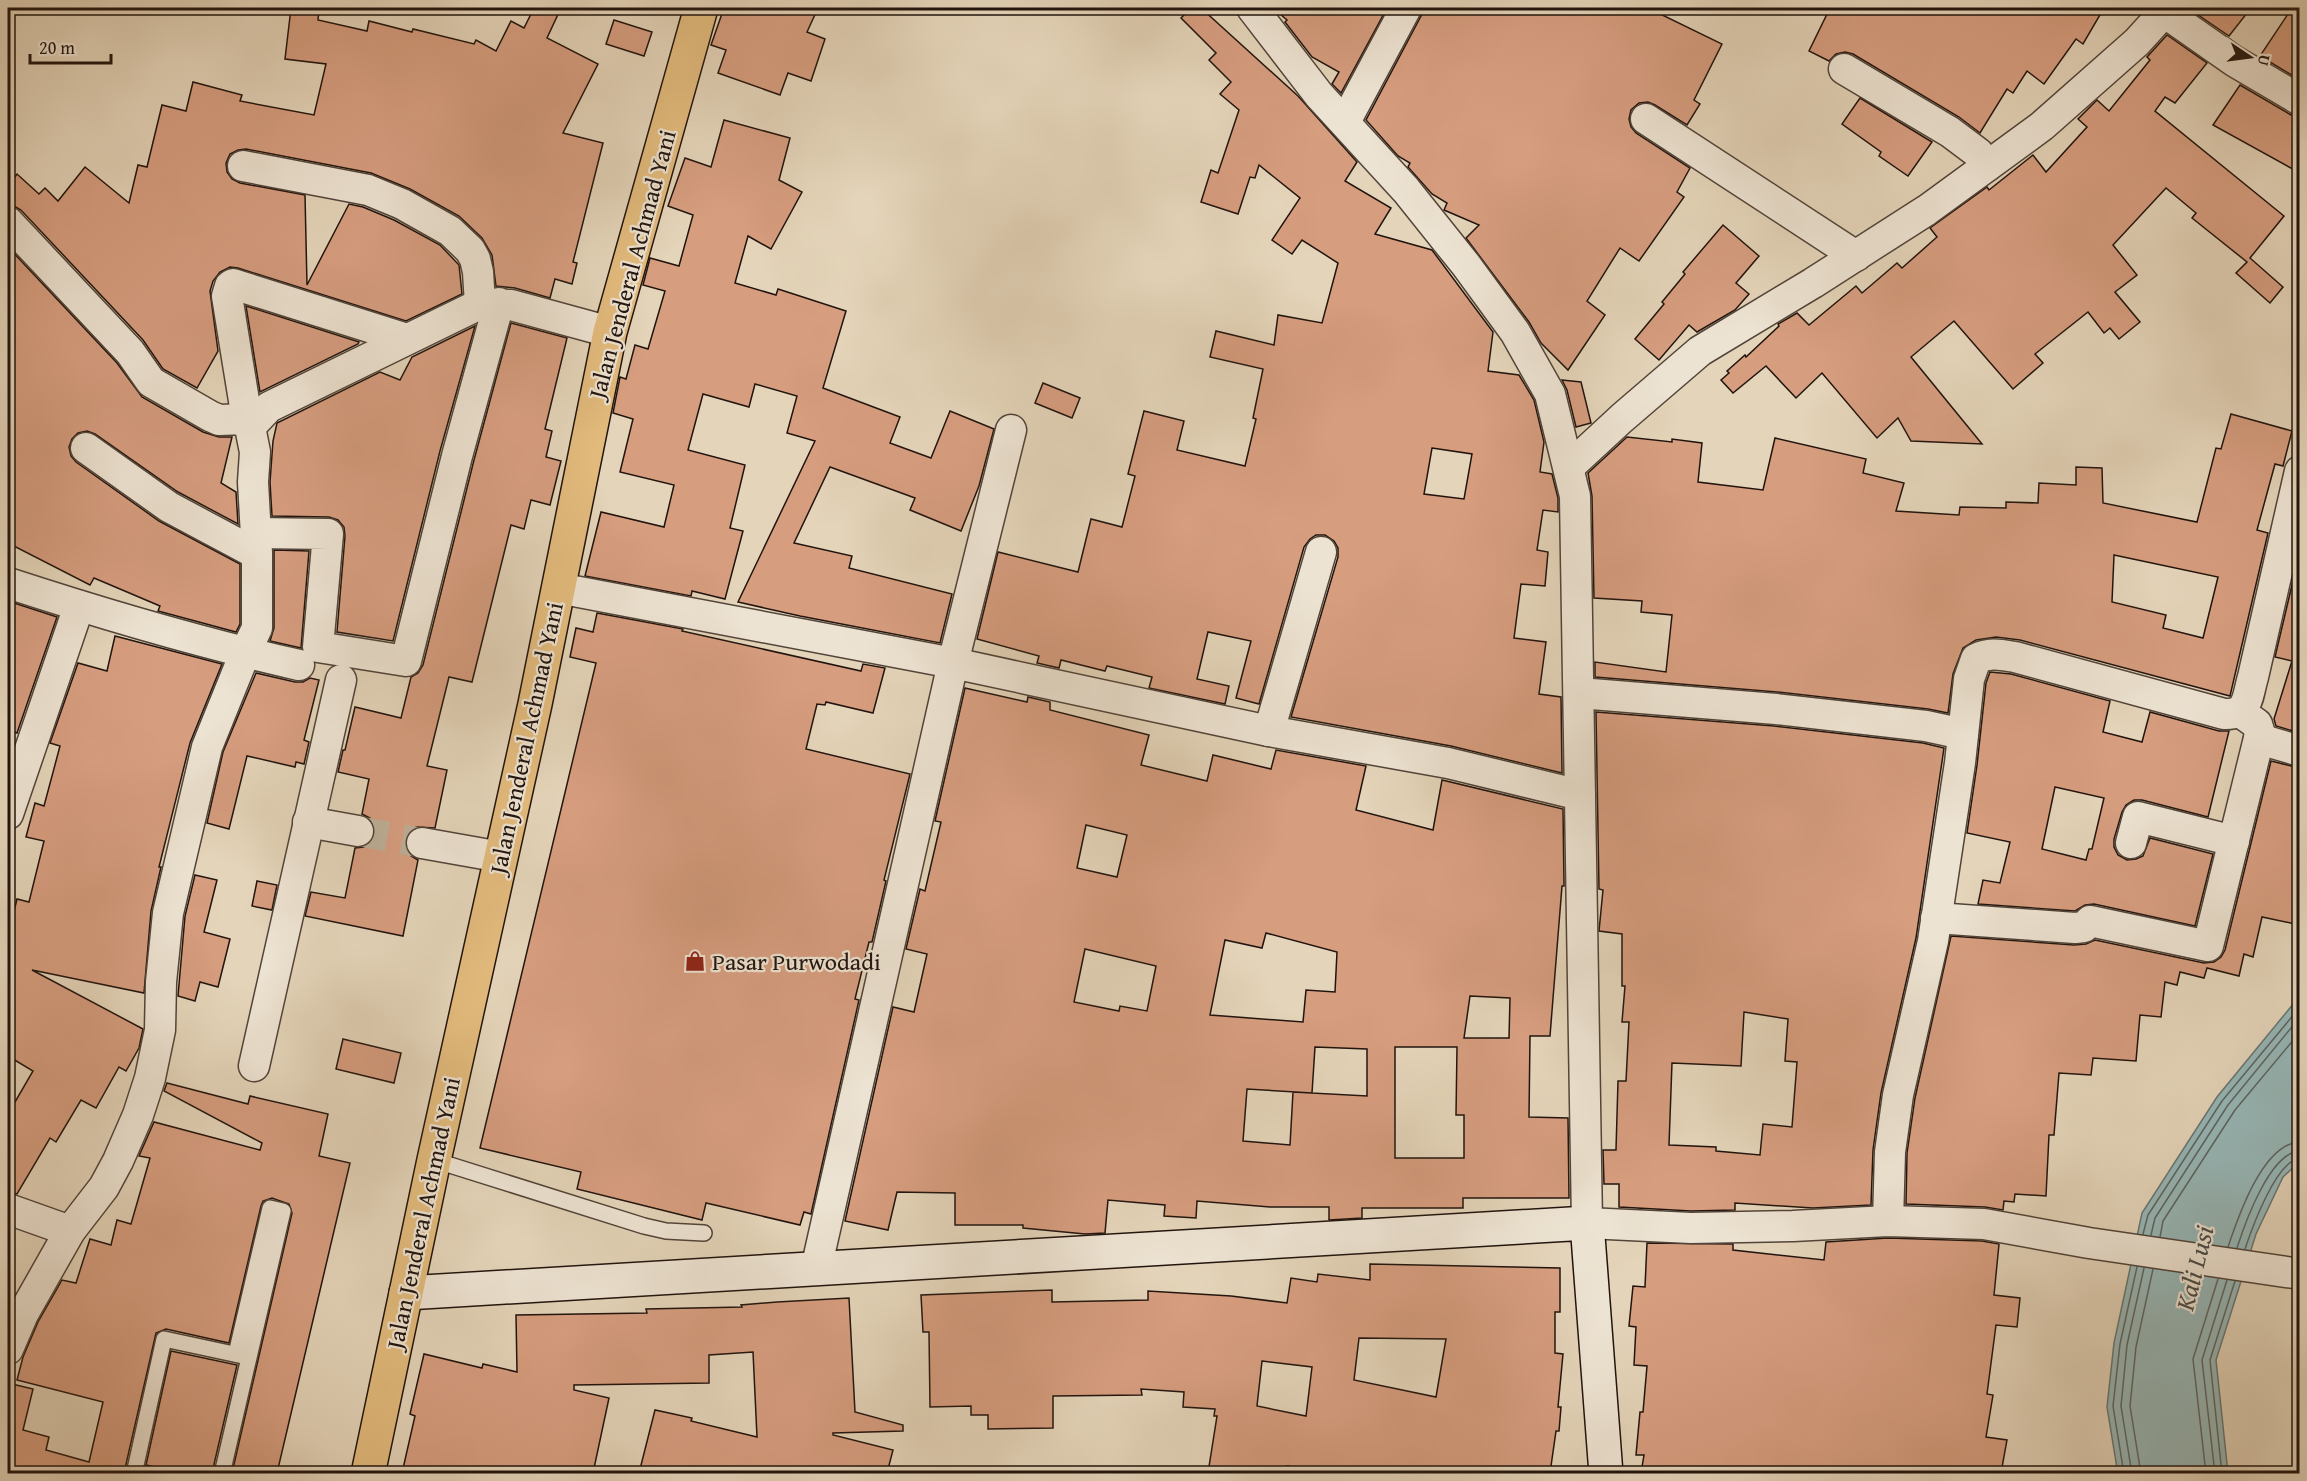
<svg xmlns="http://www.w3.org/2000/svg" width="2307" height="1481" font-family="'Gentium Book Plus',serif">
	<rect width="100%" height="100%" fill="#e4d4b9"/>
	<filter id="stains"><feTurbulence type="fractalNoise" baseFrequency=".00333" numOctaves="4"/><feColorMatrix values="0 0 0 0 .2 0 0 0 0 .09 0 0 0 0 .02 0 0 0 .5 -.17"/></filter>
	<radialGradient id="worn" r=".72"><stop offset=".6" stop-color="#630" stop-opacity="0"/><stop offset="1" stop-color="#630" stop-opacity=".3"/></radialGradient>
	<!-- water -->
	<polygon fill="#97b7b7" stroke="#687673" stroke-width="1.5" points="2299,1000 2299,1162 2283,1177 2256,1234 2216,1360 2228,1473 2118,1474 2107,1407 2114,1343 2142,1213 2217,1097 2294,1003"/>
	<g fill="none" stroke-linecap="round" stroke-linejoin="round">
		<!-- shore -->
		<g stroke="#5c6662" stroke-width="1.5">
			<polyline points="2143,1234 2148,1215 2222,1101 2300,1007"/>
			<polyline points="2151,1235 2155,1218 2228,1105 2300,1017"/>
			<polyline points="2160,1237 2163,1221 2235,1110 2300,1032"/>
			<path d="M2228 1247C2238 1217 2263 1143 2300 1142"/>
			<path d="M2237 1248C2245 1223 2270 1152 2300 1151"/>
			<path d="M2245 1249C2252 1228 2276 1161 2300 1158"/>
			<polyline points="2124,1474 2113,1406 2120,1344 2137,1267"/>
			<polyline points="2132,1474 2121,1406 2127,1345 2144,1268"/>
			<polyline points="2141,1474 2130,1406 2136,1347 2153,1269"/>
			<polyline points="2206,1474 2193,1359 2218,1279"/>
			<polyline points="2215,1474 2202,1360 2227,1280"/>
			<polyline points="2222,1474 2210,1360 2235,1281"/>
		</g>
	</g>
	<!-- building -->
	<g fill="#d69d7f" stroke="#21140e" stroke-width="1.5" fill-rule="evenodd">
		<polygon points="291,8 319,10 318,20 367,31 369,21 412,32 413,29 474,44 476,40 496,51 511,21 524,28 534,8 561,8 547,38 598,64 563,133 603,143 573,262 577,263 572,284 555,279 550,298 515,288 496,286 492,255 482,238 459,216 410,189 371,173 246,149 238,150 230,154 226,163 227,172 232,179 240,183 305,195 307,285 349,204 363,207 394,220 440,245 459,265 462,294 406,321 238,268 230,267 220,272 213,281 210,291 218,351 197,388 163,369 143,340 21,210 14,206 8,205 8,186 17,174 39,194 45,188 58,201 85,167 129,203 138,165 147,167 162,105 186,111 193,82 242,95 240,101 314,115 326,64 285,59"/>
		<polygon points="724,8 818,8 807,32 825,39 811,81 788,73 780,95 718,73 726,50 711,45"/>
		<path d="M1191 8H1201L1298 96 1357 162 1345 181 1391 208 1375 234 1432 250 1493 332 1488 371 1519 375 1534 400 1544 442 1540 472 1552 474 1558 498V512L1543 510 1537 550 1548 552 1545 586 1521 584 1514 638 1546 642 1539 694 1561 697 1562 773 1451 746 1291 717 1338 557V548L1334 541 1325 535H1316L1310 539 1304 547 1259 704 1236 698 1251 641 1208 632 1197 679 1229 686 1225 704 1149 688 1152 677 1107 666 1105 671 1061 660 1059 668 1037 663 1039 656 977 639 998 552 1078 572 1091 519 1122 527 1135 476 1128 474 1144 411 1184 421 1177 450 1245 466 1256 419 1253 418 1263 369 1210 357 1216 331 1274 345 1278 315 1322 323 1338 263 1302 240 1292 254 1272 240 1300 198 1259 165 1255 178 1250 177 1238 214 1201 202 1211 170 1218 173 1239 110 1220 94 1231 82 1209 60 1216 53 1181 18ZM1432 448 1472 454 1464 499 1424 494Z"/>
		<polygon points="1273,8 1387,8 1341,93 1332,84 1339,72 1312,57 1285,22 1287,20"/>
		<polygon points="1423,8 1648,8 1722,44 1694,100 1700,104 1687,125 1655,105 1648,102 1639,103 1631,110 1629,119 1631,127 1636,133 1690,168 1677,192 1684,197 1639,261 1620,248 1587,301 1605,315 1568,370 1541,343 1529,322 1466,238 1479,225 1444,210 1447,203 1432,194 1408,167 1410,163 1398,156 1366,120 1421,16"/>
		<polygon points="1830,8 2104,8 2083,44 2076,39 2044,84 2027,71 2013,93 2007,89 1980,133 1959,117 1853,54 1845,52 1836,54 1829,61 1809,51"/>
		<polygon points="2188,8 2251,8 2229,36"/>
		<polygon points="2292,8 2300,8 2300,80 2260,56"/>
		<polygon points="614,20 652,32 644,56 606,44"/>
		<polygon points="2167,35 2207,63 2175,103 2165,97 2155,111 2284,216 2250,258 2283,287 2270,303 2236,273 2247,262 2192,218 2196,213 2166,188 2113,245 2137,275 2115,292 2140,322 2119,339 2110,328 2104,333 2088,312 2035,354 2043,363 2013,389 1954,321 1911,357 1982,444 1911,441 1898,418 1877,438 1822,373 1796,398 1766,366 1733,393 1721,380 1729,373 1727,371 1745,355 1746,357 1779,326 1778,324 1797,313 1809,325 1856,286 1862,293 1897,263 1902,268 1937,237 1930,228 1987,187 1989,190 2033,155 2046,172 2087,127 2078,119 2097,100 2109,111 2150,60 2147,57"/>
		<polygon points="2240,85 2291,115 2300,117 2300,173 2213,125"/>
		<polygon points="1860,98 1932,142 1908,176 1879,156 1881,152 1842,124"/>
		<polygon points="724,120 790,138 779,180 802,192 771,249 748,236 735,283 776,295 778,289 846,311 823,388 900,417 890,443 931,458 950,411 994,429 979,486 961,531 910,510 915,498 830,467 794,543 852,556 849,568 952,594 940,643 800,616 738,602 815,441 787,433 797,396 755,384 749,407 703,394 688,450 745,465 730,528 743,531 725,599 692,591 691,596 585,576 601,512 664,527 674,485 620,472 633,419 613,413 620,377 626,379 635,345 648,349 665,291 643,285 650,258 679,266 693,215 668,206 685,158 711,167"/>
		<polygon points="1723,225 1759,256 1736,283 1749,294 1735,310 1697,332 1689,325 1659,360 1635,339 1664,304 1662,302 1685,274 1683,272"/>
		<polygon points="8,247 117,363 142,397 203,432 219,437 232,437 221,483 236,492 238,524 178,492 95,434 87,431 78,433 72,439 69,447 71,456 76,462 159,521 240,564 240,624 236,632 158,611 160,606 94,578 90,585 8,543"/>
		<polygon points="246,306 359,342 358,344 260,392"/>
		<polygon points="511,323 567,338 545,429 552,431 546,457 561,461 550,505 531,500 524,529 511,525 472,682 449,677 427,766 447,770 435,828 416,827 408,832 405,841 406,849 411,856 418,860 403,936 305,916 311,892 345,898 355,848 364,847 371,843 375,835 374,825 370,818 362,814 369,779 338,772 343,750 345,750 355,707 401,718 411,677 418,673 423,665 474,460"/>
		<polygon points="475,326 440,451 393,641 337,632 345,536 344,527 338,520 329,517 272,516 270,482 273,441 277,423 380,372 400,380 412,357"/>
		<polygon points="1562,380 1581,382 1591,423 1576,427 1567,390"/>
		<polygon points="1043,383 1080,398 1072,418 1035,403"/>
		<path d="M2231 414 2292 431 2283 466 2275 464 2257 530 2268 533 2230 696 2020 640 1996 637 1976 640 1963 648 1953 674 1948 713 1928 709 1777 692 1595 677V662L1666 672 1672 615 1641 612 1642 601 1594 598 1592 496 1588 473 1627 437 1672 442V439L1702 443 1698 482 1763 490 1775 438 1866 459 1863 473 1904 483 1896 511 1959 515 1960 507 2006 508V502L2038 503 2039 483 2076 485V467L2102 468 2103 503 2197 522 2216 448 2221 449ZM2114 555 2218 577 2203 638 2163 628 2166 615 2112 602Z"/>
		<polygon points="274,550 309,551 301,648 270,641 274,628"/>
		<polygon points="2300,551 2300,733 2276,726 2274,719 2292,661 2275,657"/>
		<polygon points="8,601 57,617 17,733 8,730"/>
		<polygon points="597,613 683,629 682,631 861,671 863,664 885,668 873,713 826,702 825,705 817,704 806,749 910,774 884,880 886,881 872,942 869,942 855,999 859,1000 811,1214 804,1212 800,1225 706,1203 702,1220 577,1189 581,1172 480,1148 596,663 570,657 576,628 593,632"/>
		<polygon points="115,636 222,664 190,743 159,867 161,867 151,911 144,993 32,970 143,1029 139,1048 126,1071 119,1067 96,1108 81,1100 56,1142 50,1138 17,1194 8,1192 8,1114 33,1071 8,1056 8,936 17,899 29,902 44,841 26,837 35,803 44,806 60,746 50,743 78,663 107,671"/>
		<path d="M1990 672 2011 674 2110 701 2103 732 2142 742 2150 712 2219 731H2229L2208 817 2142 800H2134L2126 805 2122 812 2114 839V847L2118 855 2127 860 2136 859 2143 856 2150 838 2213 854 2195 926 2094 904 2085 905 2075 911 1978 904 1983 880 2000 883 2010 842 1967 833 1977 765 1986 683ZM2055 787 2104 798 2092 849H2089L2086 860 2042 849Z"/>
		<polygon points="256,673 295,682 303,682 310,678 319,680 304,740 309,742 304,764 296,762 295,767 247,756 229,829 207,823 223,752"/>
		<path d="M965 688 1027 702 1028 697 1050 702V710L1149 735 1141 765 1207 781 1213 755 1271 769 1276 750 1366 766 1356 810 1433 830 1442 780 1563 809 1564 886H1562L1550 1036H1530L1529 1117 1568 1118 1569 1198H1463V1208H1362V1218L1329 1220V1207H1270L1197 1201 1196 1218 1164 1216 1165 1205 1108 1200 1105 1233 1085 1234 1023 1228V1225H955V1193L897 1192 888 1230 845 1221 893 1007 914 1012 927 954 906 949 920 889 925 891 941 822 935 821ZM1086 825 1127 835 1117 877 1077 868ZM1266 933 1337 952 1335 992 1306 990 1303 1022 1210 1015 1225 940 1262 948ZM1085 949 1156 966 1147 1011 1120 1006 1119 1011 1074 1002ZM1470 996 1510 998 1509 1038H1464ZM1315 1047 1367 1049V1096L1293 1092 1290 1145 1243 1141 1247 1089 1312 1093ZM1395 1047H1457L1456 1115H1464V1158H1395Z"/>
		<path d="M1596 712 1774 726 1923 743 1944 748 1916 938 1881 1093 1873 1150 1871 1205 1813 1208 1735 1203V1210L1691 1211 1619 1207V1184H1604L1603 1150H1616L1618 1081H1626L1629 1022H1622L1625 986H1622V934L1599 931 1603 890 1599 889ZM1744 1012 1788 1019 1785 1061 1797 1062 1792 1127 1763 1124 1760 1155 1716 1151V1147L1669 1145 1672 1063 1741 1066Z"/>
		<polygon points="2271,761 2300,768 2300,925 2262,917 2253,957 2244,954 2239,976 2207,968 2204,978 2180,972 2177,985 2165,982 2161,1017 2140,1015 2136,1061 2093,1058 2091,1075 2059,1073 2054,1135 2049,1135 2046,1196 2015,1194 2014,1202 2004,1201 2003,1210 1985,1207 1906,1204 1907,1153 1915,1098 1951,936 2074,945 2086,944 2095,940 2204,963 2214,962 2221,957 2225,950"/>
		<polygon points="195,875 217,880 204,932 230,939 218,987 200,982 195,1001 178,996 185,916"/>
		<polygon points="257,881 277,885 272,910 252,906"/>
		<polygon points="343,1039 401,1053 394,1083 336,1069"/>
		<polygon points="167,1083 248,1104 250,1096 328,1114 319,1156 350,1163 277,1473 232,1473 292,1213 289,1204 272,1198 263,1201 261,1206 229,1343 166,1329 156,1333 124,1473 8,1473 8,1383 33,1389 23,1430 49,1437 46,1450 89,1462 103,1402 17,1380 23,1357 38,1322 62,1280 76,1283 90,1239 111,1245 117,1220 131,1224 150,1158 139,1156 154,1122 260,1150 262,1143 164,1091"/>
		<polygon points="1888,1238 1982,1241 1999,1244 1994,1295 2020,1298 2017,1327 1996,1325 1987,1394 1993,1395 1986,1437 2007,1440 2001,1473 1966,1473 1941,1470 1941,1473 1641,1473 1644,1455 1636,1455 1640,1412 1643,1412 1647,1366 1634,1365 1636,1327 1629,1326 1633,1286 1645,1287 1647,1243 1733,1244 1733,1250 1824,1260 1826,1242"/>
		<path d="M1370 1264 1560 1268V1312H1555V1353L1563 1354 1558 1407H1561L1559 1431H1556L1550 1473H1325L1287 1466 1286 1473H1208L1217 1416H1214L1215 1409 1183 1407 1184 1392 1141 1389 1142 1395 1053 1396V1428L988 1429V1415H971V1406L930 1407 929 1332H923L921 1295 1052 1290V1302L1148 1300V1291L1231 1296 1287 1303 1291 1278 1317 1282 1318 1274 1370 1280ZM1359 1338 1446 1339 1436 1397 1354 1380ZM1262 1361 1312 1367 1306 1416 1257 1406Z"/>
		<polygon points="849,1298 855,1412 903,1425 903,1431 833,1433 833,1435 893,1450 887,1473 639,1473 655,1410 692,1418 691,1421 757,1437 753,1352 709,1355 709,1383 574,1385 574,1390 609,1398 593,1473 402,1473 415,1416 410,1414 424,1354 482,1368 483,1364 517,1372 516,1315 647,1313 646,1309 742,1307 741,1305 777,1302"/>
		<polygon points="171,1351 237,1365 212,1473 183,1473 146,1465"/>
	</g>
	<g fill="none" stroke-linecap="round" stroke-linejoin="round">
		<!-- street-tunnel -->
		<polyline stroke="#bdae97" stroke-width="30" stroke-dasharray="30 15" stroke-linecap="butt" points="358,831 422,843"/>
		<!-- lane casing -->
		<g stroke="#524439" stroke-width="18">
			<g id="lane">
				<polyline points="434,1160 644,1226 666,1231 704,1233"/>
				<polyline points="134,1474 164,1339 243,1356"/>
				<polyline points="222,1474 283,1211 270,1208 236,1354"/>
			</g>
		</g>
		<!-- street casing -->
		<g stroke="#524439" stroke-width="33">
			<g id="street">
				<polyline points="1252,8 1319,95 1406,190 1466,265 1515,332 1550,394 1575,496 1587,1223 1691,1228 1793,1226 1888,1221 1984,1224 2089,1243 2300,1274"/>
				<polyline points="2164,12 2234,61 2300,100"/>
				<polyline points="1844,69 1950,132 1978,153 1987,166"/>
				<polyline points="1646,119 1856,256"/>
				<polyline points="1345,122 1406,8"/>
				<polyline points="243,166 368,190 402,204 450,231 470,250 475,259 478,272 480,304"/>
				<polyline points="8,222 130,352 151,382 210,416 219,420 247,419 250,427"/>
				<polyline points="247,419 227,296 230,286 233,284 407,339"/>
				<polyline points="86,448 169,507 257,554"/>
				<polyline points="1569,467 1622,418 1700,351 1813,283 1927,210 2042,126 2137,42 2168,8"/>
				<polyline points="256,533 328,534 318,647 406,661 457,456 499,303"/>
				<path d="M8 583C103 614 201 643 299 665"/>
				<polyline points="558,588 953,663 1269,731 1448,763 1580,795"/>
				<polyline points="1579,693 1776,709 1926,726 1963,734"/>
				<polyline points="1269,731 1321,552"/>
				<polyline points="2259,739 2300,751"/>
				<polyline points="8,814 79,606"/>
				<polyline points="308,822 358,831"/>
				<polyline points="422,843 501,857"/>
				<polyline points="2131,843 2138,817 2234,841"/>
				<polyline points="1936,918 2075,928 2084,927 2090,921 2208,946 2260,734 2257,724 2240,712"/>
				<polyline points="254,1066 341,680"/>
				<polyline points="8,1209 70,1231"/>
				<path d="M1888 1221 1890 1152 1898 1095 1933 941 1960 763 1969 679 1976 659C1989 652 2002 655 2015 657L2224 714C2249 715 2247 697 2253 677L2300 471"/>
				<polyline points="816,1269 953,663 1011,430"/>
				<polyline points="8,1349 23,1314 70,1231 104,1187 118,1161 138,1115 150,1078 160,1030 161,982 168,913 207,747 245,653 257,628 257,554 253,482 255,452 250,427 269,407 480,304 511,305 610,332"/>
			</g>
		</g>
		<!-- secondary casing -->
		<g stroke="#21140e" stroke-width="36">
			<polyline id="secondary" points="406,1293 1587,1223 1606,1474"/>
		</g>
		<!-- primary casing -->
		<g stroke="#21140e" stroke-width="36">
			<polyline id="primary" points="368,1474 434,1160 535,704 610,332 701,8"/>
		</g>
		<!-- lane -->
		<use href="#lane" stroke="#ede3d2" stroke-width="15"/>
		<!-- street -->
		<use href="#street" stroke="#ede3d2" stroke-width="30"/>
		<!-- secondary -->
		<use href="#secondary" stroke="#ede3d2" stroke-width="33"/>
		<!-- primary -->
		<use href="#primary" stroke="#e2ba7c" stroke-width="33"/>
	</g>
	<!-- icons -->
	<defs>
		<g id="shop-bare" transform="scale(1.62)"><path d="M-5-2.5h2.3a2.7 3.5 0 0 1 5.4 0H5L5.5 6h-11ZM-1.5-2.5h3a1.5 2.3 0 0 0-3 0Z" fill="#8f2418" stroke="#ede3d2" stroke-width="2.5" paint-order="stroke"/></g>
	</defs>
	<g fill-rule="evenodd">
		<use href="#shop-bare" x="695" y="961"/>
	</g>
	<g text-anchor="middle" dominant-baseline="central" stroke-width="4.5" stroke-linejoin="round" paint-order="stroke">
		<!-- street labels -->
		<g font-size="24" fill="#21140e" stroke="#ede3d2">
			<text transform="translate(632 264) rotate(-75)">Jalan Jenderal Achmad Yani</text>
			<text transform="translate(526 738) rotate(-78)">Jalan Jenderal Achmad Yani</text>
			<text transform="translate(423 1213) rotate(-78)">Jalan Jenderal Achmad Yani</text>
		</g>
		<!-- poi labels -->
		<g font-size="24" fill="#21140e" stroke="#ede3d2" text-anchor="start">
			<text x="712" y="961">Pasar Purwodadi</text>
		</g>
		<!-- water labels -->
		<g font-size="26" font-style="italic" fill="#4a4d49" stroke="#ede3d2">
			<text transform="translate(2194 1268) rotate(-76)">Kali Lusi</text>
		</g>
	</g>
	<!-- margin -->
	<rect width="2307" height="1481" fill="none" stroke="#e4d4b9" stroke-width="30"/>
	<rect x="9" y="9" width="2289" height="1463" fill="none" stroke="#21140e" stroke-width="3"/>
	<rect x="15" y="15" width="2277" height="1451" fill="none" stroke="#21140e" stroke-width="1.5"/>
	<!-- north arrow -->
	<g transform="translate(2250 57) rotate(103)" stroke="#ede3d2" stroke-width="4.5" paint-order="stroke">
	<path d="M0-4.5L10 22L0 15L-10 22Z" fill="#21140e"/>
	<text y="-9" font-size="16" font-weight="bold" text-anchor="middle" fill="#21140e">U</text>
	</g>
	<!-- scale -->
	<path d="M30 54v9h81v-9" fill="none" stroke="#21140e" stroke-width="3"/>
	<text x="39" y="54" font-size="18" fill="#21140e" stroke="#ede3d2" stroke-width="4.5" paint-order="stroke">20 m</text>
	<rect width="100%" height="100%" filter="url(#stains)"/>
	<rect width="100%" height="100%" fill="url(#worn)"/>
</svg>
